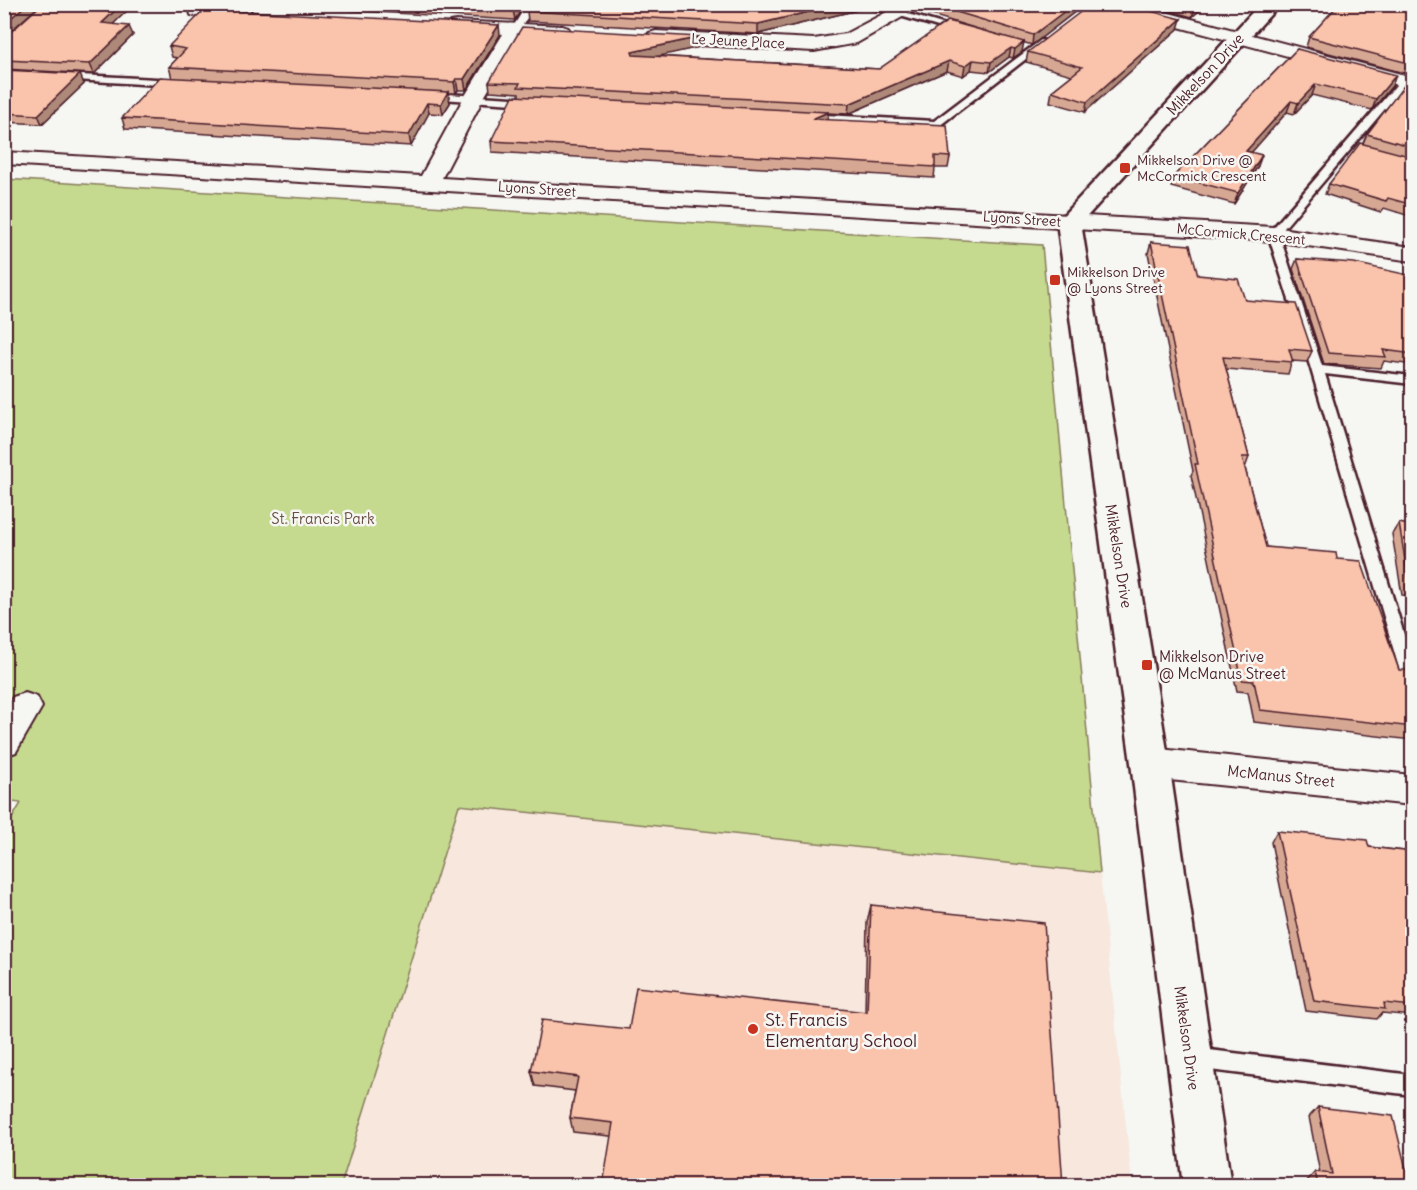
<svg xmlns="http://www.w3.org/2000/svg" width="1417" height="1190" font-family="Delius,sans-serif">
	<rect width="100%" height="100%" fill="#f6f6f2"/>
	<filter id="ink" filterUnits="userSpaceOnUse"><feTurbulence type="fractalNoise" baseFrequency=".0167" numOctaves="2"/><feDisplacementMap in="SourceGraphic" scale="12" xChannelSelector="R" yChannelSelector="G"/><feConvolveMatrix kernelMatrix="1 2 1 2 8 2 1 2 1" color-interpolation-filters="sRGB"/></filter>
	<g filter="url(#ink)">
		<!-- built -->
		<polygon fill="#f7e7dd" points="459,805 1100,873 1132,1185 341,1186"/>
		<!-- green -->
		<polygon fill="#c5da8f" stroke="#887c5d" stroke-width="1.5" points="4,179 1042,245 1100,873 459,805 341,1185 5,1185 4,832 21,803 4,801"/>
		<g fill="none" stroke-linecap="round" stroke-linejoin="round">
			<!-- service casing -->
			<g stroke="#4a1f2b" stroke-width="5">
				<g id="service">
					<polygon points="527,4 536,4 518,32 512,32 511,30"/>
					<polygon points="859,4 874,4 966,31 962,34"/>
					<polygon points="1041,40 1048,42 939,126 807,120 802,117 807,114 934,121"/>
					<polygon points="1412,69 1412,77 1279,234 1322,366 1412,376 1412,384 1325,374 1412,661 1412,691 1406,689 1404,685 1311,369 1268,234 1409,70"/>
					<polygon points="61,74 175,80 180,83 175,86 58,79 56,77"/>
					<polygon points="430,93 529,99 534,102 529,105 427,98 425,96"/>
					<polygon points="1193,1048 1412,1075 1412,1095 1193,1068 1186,1065 1183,1058 1186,1051"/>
				</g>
			</g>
			<!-- minor casing -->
			<g stroke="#4a1f2b" stroke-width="4">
				<g id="minor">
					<polygon points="188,4 244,9 250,10 253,14 250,18 244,19 197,16 191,15"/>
					<polygon points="902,4 925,4 857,43 814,51 656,43 649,41 647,37 649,33 656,31 814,39 845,34"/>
					<polygon points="1104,4 1135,4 1412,77 1412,89 1107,8"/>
					<polygon points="456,21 562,26 568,28 571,32 568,36 562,38 521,35 483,99 442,178 1273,227 1412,247 1412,261 1273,241 4,164 4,152 421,176 463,99 503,34 450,30 447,26 450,22"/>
					<polygon points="25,693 37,697 42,707 16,752 4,756 4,711 13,697"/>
					<polygon points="1150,748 1412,775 1412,805 1150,778 1137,773 1132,763 1137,753"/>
				</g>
			</g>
			<!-- tertiary casing -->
			<g stroke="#4a1f2b" stroke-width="5">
				<polygon id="tertiary" points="1260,4 1280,4 1081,223 1169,763 1231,1186 1183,1186 1131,763 1057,222"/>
			</g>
			<!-- service -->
			<use href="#service" fill="#f6f6f2" fill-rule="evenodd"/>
			<!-- minor -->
			<use href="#minor" fill="#f6f6f2" fill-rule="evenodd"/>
			<!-- tertiary -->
			<use href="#tertiary" fill="#f6f6f2" fill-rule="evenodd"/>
		</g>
		<!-- wall -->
		<g fill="#d6a894" stroke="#4a1f2b" stroke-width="1.5">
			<polygon points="134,4 113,24 133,35 94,74 4,69 4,38"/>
			<polygon points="237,4 524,4 515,20"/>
			<polygon points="918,4 1085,4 1032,45 918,11"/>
			<polygon points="1146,4 1207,4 1192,17"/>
			<polygon points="1339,4 1413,4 1413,67 1408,68 1404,73 1306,47 1309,37"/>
			<polygon points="866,8 758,34 528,21 527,11"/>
			<polygon points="948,21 1022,52 1013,58 1009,57 989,72 971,70 963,76 947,71 848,114 828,113 827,120 950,157 948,168 935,168 934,178 492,152 491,141 519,96 519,93 490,91 489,82 700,37 700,47 656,56 879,69"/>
			<polygon points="1178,29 1085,112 1050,102 1052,91 1072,75 1026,62 1028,52"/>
			<polygon points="500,35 466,90 458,90 456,93 448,93 450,103 443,114 429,113 411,146 125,129 122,118 172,78 169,67 178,58 172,57 169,46"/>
			<polygon points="1297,49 1392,86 1372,110 1312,95 1294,114 1287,112 1251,152 1258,166 1234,204 1171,187 1174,176"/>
			<polygon points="4,70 84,84 42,124 4,122"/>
			<polygon points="1413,80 1413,217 1384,208 1381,212 1325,194 1329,184 1363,143 1367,134"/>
			<polygon points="1151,242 1198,275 1245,300 1312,351 1307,362 1292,361 1288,374 1226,369 1249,457 1245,468 1266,547 1337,559 1399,670 1413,679 1412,740 1254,722 1248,692 1237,691 1191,475 1193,471 1148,253"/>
			<polygon points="1297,259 1413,276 1413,365 1384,361 1381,368 1324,364 1293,269"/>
			<polygon points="1399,523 1413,526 1413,596 1402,595 1392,534"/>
			<polygon points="1277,831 1369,847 1413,852 1413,1016 1382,1013 1377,1019 1306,1011 1271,842"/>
			<polygon points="871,905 1063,1185 573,1132 570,1118 575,1091 535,1086 531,1071 629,1029 865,1012 867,922"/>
			<polygon points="1318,1107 1410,1185 1306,1185 1306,1182 1315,1172 1320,1173 1309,1117"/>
		</g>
		<!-- shaded-wall -->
		<g fill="#ae8878" stroke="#4a1f2b" stroke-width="1.5">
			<polygon points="27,4 41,4 4,37 4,24"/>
			<polygon points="122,4 134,4 105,32 102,23"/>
			<polygon points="517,4 524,4 515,20 513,10"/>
			<polygon points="842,4 866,4 866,8 758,34 758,24"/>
			<polygon points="1074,4 1085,4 1032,45 1033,35"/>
			<polygon points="1198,4 1207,4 1192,17 1195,7"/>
			<polygon points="1181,19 1178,29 1085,112 1087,102"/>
			<polygon points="499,25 500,35 466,90 464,79"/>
			<polygon points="129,26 133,35 94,74 90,64"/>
			<polygon points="700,37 700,47 633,62 632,52"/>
			<polygon points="1024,42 1022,52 1013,58 1015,49"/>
			<polygon points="1011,48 1009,57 989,72 991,62"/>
			<polygon points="1413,58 1413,67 1408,68 1404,73 1408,63"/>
			<polygon points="973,60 971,70 963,76 965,66"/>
			<polygon points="949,61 947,71 848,114 849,104"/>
			<polygon points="80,74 84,84 42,124 38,115"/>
			<polygon points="1396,75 1392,86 1372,110 1376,99"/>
			<polygon points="456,79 458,90 456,93 454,82"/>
			<polygon points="1316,84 1312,95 1294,114 1298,103"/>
			<polygon points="448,92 450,103 443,114 441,104"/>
			<polygon points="1291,101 1287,112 1243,162 1246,151"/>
			<polygon points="427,103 429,113 411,146 409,135"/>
			<polygon points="828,112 827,123 812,119"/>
			<polygon points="1262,155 1258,166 1234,204 1238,193"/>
		</g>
		<!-- building -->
		<g fill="#f9c3ac" stroke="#4a1f2b" stroke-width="1.5">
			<polygon points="4,4 27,4 4,24"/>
			<polygon points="42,4 122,4 102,23 129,26 90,64 4,60 4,38"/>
			<polygon points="408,4 517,4 513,10"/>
			<polygon points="531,4 842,4 758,24 527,11"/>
			<polygon points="930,4 1074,4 1033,35"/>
			<polygon points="1091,4 1124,4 1181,19 1087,102 1052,91 1082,67 1028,52"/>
			<polygon points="1185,4 1198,4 1195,7"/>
			<polygon points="1339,4 1397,4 1413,9 1413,58 1408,63 1309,37"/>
			<polygon points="205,9 499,25 464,79 456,79 454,82 169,67 186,49 169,46"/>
			<polygon points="948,21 1024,42 1015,49 1011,48 991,62 973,60 965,66 949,61 849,104 518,87 520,83 489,82 522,27 700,37 632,52 633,55 879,69"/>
			<polygon points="1297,49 1396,75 1376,99 1316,84 1298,103 1291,101 1246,151 1262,155 1238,193 1174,176"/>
			<polygon points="4,70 80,74 38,115 4,113"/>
			<polygon points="160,77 448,92 441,104 427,103 409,135 122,118"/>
			<polygon points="1409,79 1413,80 1413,147 1367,134"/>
			<polygon points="513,96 828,112 812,119 947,125 950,157 935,156 935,167 491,141"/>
			<polygon points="1360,143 1413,157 1413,205 1388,198 1386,201 1329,184"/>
			<polygon points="1151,242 1190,245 1198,275 1238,279 1245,300 1296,304 1312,351 1289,349 1293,362 1223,357 1249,457 1242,457 1266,547 1336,553 1337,559 1361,561 1399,670 1408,670 1413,679 1413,727 1260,710 1254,681 1242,680 1195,464 1198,464"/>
			<polygon points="1297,259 1354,263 1413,276 1413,354 1383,350 1386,357 1328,353"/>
			<polygon points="1399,523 1413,526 1413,584 1409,584"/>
			<polygon points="1277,831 1367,840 1369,847 1413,852 1413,1006 1384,1003 1385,1009 1314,1001"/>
			<polygon points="871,905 1044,923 1063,1185 603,1185 613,1123 570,1118 578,1077 531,1071 542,1020 629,1029 636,987 867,1012"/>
			<polygon points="1318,1107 1393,1116 1410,1185 1318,1185 1315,1172 1332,1174"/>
		</g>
	</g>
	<!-- markers -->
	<g fill="#c8321e" stroke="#f6f6f2" stroke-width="2">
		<rect x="1119" y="162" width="12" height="12" rx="3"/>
		<rect x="1049" y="274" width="12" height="12" rx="3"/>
		<rect x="1141" y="659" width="12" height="12" rx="3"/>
		<circle cx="753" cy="1029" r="6"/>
	</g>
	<g text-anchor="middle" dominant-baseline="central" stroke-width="5" stroke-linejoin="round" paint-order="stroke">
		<!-- far-street labels -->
		<g font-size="14" fill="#4a1f2b" stroke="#f6f6f2">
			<text transform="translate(738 41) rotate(3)">Le Jeune Place</text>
			<text transform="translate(537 189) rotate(4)">Lyons Street</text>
			<text transform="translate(1022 219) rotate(4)">Lyons Street</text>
			<text transform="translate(1241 234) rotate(5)">McCormick Crescent</text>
		</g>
		<!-- far-poi labels -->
		<g font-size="14" fill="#4a1f2b" stroke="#f6f6f2" text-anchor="start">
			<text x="1137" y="160">Mikkelson Drive @<tspan x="1137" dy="16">McCormick Crescent</tspan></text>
			<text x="1067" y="272">Mikkelson Drive<tspan x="1067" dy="16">@ Lyons Street</tspan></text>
		</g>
		<!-- street labels -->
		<g font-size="15" fill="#4a1f2b" stroke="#f6f6f2">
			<text transform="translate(1205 74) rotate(-47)">Mikkelson Drive</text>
			<text transform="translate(1119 556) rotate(81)">Mikkelson Drive</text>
			<text transform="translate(1281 776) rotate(6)">McManus Street</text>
			<text transform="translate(1187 1038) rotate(82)">Mikkelson Drive</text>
		</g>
		<!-- park labels -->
		<g font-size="15" fill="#694e44" stroke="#f6f6f2">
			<text x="323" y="518">St. Francis Park</text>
		</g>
		<!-- poi labels -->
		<g font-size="15" fill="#4a1f2b" stroke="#f6f6f2" text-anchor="start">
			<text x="1159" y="656">Mikkelson Drive<tspan x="1159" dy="17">@ McManus Street</tspan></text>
		</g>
		<!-- near-poi labels -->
		<g font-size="18" fill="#4a1f2b" stroke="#f6f6f2" text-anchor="start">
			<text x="765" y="1019">St. Francis<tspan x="765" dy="21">Elementary School</tspan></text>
		</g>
	</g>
	<!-- margin -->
	<rect width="1417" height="1190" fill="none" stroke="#f6f6f2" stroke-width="24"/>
	<rect x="12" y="12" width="1393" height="1166" fill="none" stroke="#4a1f2b" stroke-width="2" filter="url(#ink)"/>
</svg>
